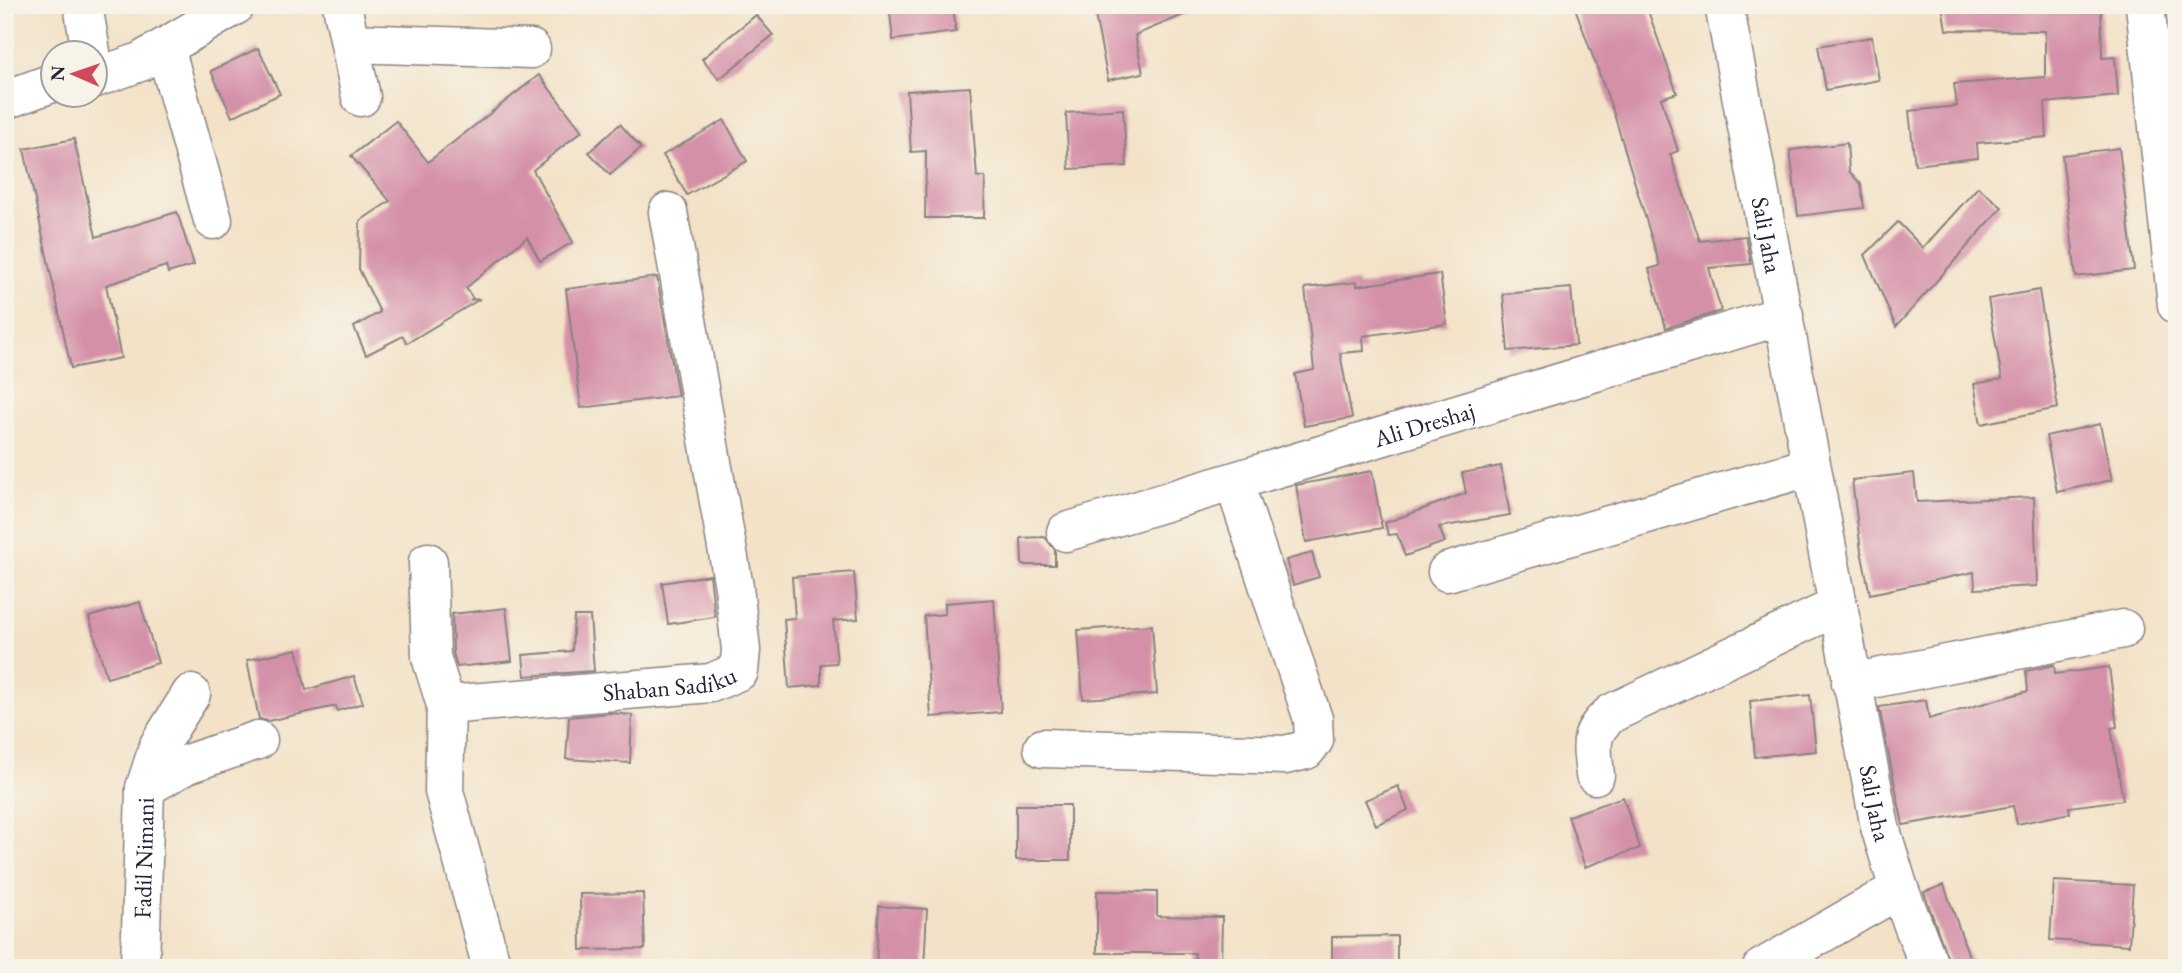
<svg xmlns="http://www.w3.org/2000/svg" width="2182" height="973" font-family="'EB Garamond',serif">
	<rect width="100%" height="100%" fill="#f7f3e8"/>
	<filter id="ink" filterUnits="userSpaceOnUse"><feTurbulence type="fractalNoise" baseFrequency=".0143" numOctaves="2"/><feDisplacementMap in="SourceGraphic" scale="14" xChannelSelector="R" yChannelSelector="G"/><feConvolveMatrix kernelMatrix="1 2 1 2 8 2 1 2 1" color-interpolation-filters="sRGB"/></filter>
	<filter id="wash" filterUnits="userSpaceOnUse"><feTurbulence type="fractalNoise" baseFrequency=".00686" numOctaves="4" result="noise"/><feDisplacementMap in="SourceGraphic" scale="28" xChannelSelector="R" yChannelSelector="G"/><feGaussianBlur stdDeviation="1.57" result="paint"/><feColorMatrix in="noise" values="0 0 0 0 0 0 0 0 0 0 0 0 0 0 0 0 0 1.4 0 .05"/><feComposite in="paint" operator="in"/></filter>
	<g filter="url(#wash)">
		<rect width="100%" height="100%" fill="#f3e2c7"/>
		<g id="blocks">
			<!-- building -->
			<g fill="#d490a8">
				<polygon points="889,5 953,5 956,32 893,40"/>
				<polygon points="1093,5 1205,5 1205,6 1135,35 1143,73 1108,80"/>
				<polygon points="1574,5 1646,5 1677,93 1661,98 1678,151 1670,154 1700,241 1746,236 1751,264 1709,268 1721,311 1666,328 1649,269 1660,266 1614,114"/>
				<polygon points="1942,5 2101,5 2102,58 2115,57 2118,96 2045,103 2047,137 1977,143 1978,158 1915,165 1909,111 1957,106 1954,84 2045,77 2045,31 1946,30"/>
				<polygon points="756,15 773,35 719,79 702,59"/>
				<polygon points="1872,37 1879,80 1826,90 1818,46"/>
				<polygon points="258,48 280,94 232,117 211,71"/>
				<polygon points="539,75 582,131 533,170 573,242 540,261 527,237 466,288 473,299 470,300 480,299 407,343 403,336 366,355 354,327 380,312 359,269 360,221 390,201 351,156 396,121 428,162"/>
				<polygon points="970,87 977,177 985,177 984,218 925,218 926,151 911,152 907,91"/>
				<polygon points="1123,109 1127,166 1069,169 1066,113"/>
				<polygon points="724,120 747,161 687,195 663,155"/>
				<polygon points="620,124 641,148 610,175 589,152"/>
				<polygon points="74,139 96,237 177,212 194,265 168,273 166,266 106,285 121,358 71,368 24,149"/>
				<polygon points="1847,143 1849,171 1861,184 1864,208 1798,216 1790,150"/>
				<polygon points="2119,148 2134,270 2076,277 2062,155"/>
				<polygon points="1978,187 2002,207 1896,327 1865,255 1898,222 1923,248"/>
				<polygon points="1440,274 1447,324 1363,336 1364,351 1340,353 1352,418 1304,426 1295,374 1314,370 1305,288 1357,282 1357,286"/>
				<polygon points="657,277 678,396 581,408 566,289"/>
				<polygon points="1571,288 1576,345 1508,351 1503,294"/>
				<polygon points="2039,290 2058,408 1981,424 1974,384 2002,379 1988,299"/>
				<polygon points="2100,424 2112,480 2057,492 2046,436"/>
				<polygon points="1501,466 1510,515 1439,527 1445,542 1405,556 1397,534 1388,535 1385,523 1466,493 1462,473"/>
				<polygon points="1372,471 1382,528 1306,542 1296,485"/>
				<polygon points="1914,473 1917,502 2034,497 2037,586 1975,589 1974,572 1870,594 1861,551 1852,480"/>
				<polygon points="1045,537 1055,550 1055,565 1022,565 1021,538"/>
				<polygon points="1312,553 1319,577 1293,585 1286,560"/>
				<polygon points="854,572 858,619 833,621 837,663 821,664 821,685 789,688 784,619 795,618 792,577"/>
				<polygon points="710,575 715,617 668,624 662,583"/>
				<polygon points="994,599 1001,712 931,717 924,616 945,614 945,603"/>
				<polygon points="140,602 158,663 107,678 89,617"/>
				<polygon points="506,608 512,661 457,667 453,653 452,614"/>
				<polygon points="574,616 590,616 594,671 525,676 523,655 572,651"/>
				<polygon points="1152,625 1157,694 1083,699 1078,630"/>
				<polygon points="297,649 306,690 354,676 363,703 337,711 336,706 268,721 259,719 247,660"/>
				<polygon points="2054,665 2055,674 2109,667 2117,727 2111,728 2123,800 2069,807 2070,813 2017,824 2013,806 1903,825 1879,707 1926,700 1929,719 2028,691 2026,671"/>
				<polygon points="1810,695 1816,751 1755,757 1750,701"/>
				<polygon points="610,713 632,715 630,763 566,759 569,717"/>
				<polygon points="1398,786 1408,810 1376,825 1365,800"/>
				<polygon points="1623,797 1640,848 1585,867 1568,816"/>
				<rect x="1016" y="805" width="54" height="55"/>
				<polygon points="2054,881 2133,885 2129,945 2050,940"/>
				<polygon points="1944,885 1973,968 1951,968 1924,892"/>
				<polygon points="1097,891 1157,892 1157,916 1222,917 1221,968 1194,968 1195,953 1097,953"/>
				<polygon points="643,893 645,949 581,950 580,894"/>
				<polygon points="879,906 927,909 924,968 876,968"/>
				<polygon points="1397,936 1397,968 1332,968 1332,937"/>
			</g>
		</g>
	</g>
	<g filter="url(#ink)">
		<use href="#blocks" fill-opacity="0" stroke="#8a8281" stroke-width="2"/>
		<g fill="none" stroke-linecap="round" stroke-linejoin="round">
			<!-- minor casing -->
			<g stroke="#8a8281" stroke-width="41">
				<g id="minor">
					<polyline points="83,5 91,52"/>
					<polyline points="342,5 361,97"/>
					<path id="s1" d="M1724 5 1880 827 1899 889 1930 968"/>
					<polyline points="2145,5 2177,305"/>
					<polyline points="350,43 531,49"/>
					<polyline points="165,47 213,220"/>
					<polyline points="95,78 140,62 236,5"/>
					<polyline points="5,100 52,83"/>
					<path id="s2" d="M1066 532 1784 315"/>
					<polyline points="428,562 431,657 446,705"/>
					<polyline points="1447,572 1809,467"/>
					<polyline points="1851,683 2123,629"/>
					<polyline points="1043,748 1285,755 1306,750 1314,740 1313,719 1234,482"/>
					<path d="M1595 775C1592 745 1587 733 1612 713L1836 607"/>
					<polyline points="145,788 159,745 191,694"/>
					<path id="s3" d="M140 968 145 788 187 764 258 740"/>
					<path id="s4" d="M492 968 444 791 446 705 711 683 739 671 741 650 734 587 668 212"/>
					<polyline points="1762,968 1899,889"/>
				</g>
			</g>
			<!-- minor -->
			<use href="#minor" stroke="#fff" stroke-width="38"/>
		</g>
	</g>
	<g text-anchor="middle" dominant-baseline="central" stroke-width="7" stroke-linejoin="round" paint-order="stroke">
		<!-- street labels -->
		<g font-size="24" fill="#22223b" stroke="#f7f3e8">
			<text stroke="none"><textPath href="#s1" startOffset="234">Sali Jaha</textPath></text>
			<text stroke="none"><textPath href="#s2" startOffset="374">Ali Dreshaj</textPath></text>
			<text stroke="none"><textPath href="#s4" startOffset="494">Shaban Sadiku</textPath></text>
			<text stroke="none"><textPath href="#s1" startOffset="812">Sali Jaha</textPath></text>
			<text stroke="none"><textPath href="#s3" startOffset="110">Fadil Nimani</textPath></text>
		</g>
	</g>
	<!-- margin -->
	<rect width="2182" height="973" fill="none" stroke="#f7f3e8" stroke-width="28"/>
	<!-- north arrow -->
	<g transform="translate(74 74) rotate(272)"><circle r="33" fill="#f7f3e8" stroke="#a29fa3" stroke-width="2"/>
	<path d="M0-5L12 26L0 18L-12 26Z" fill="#d1495b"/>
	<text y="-10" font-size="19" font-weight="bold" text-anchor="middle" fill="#22223b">N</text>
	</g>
</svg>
